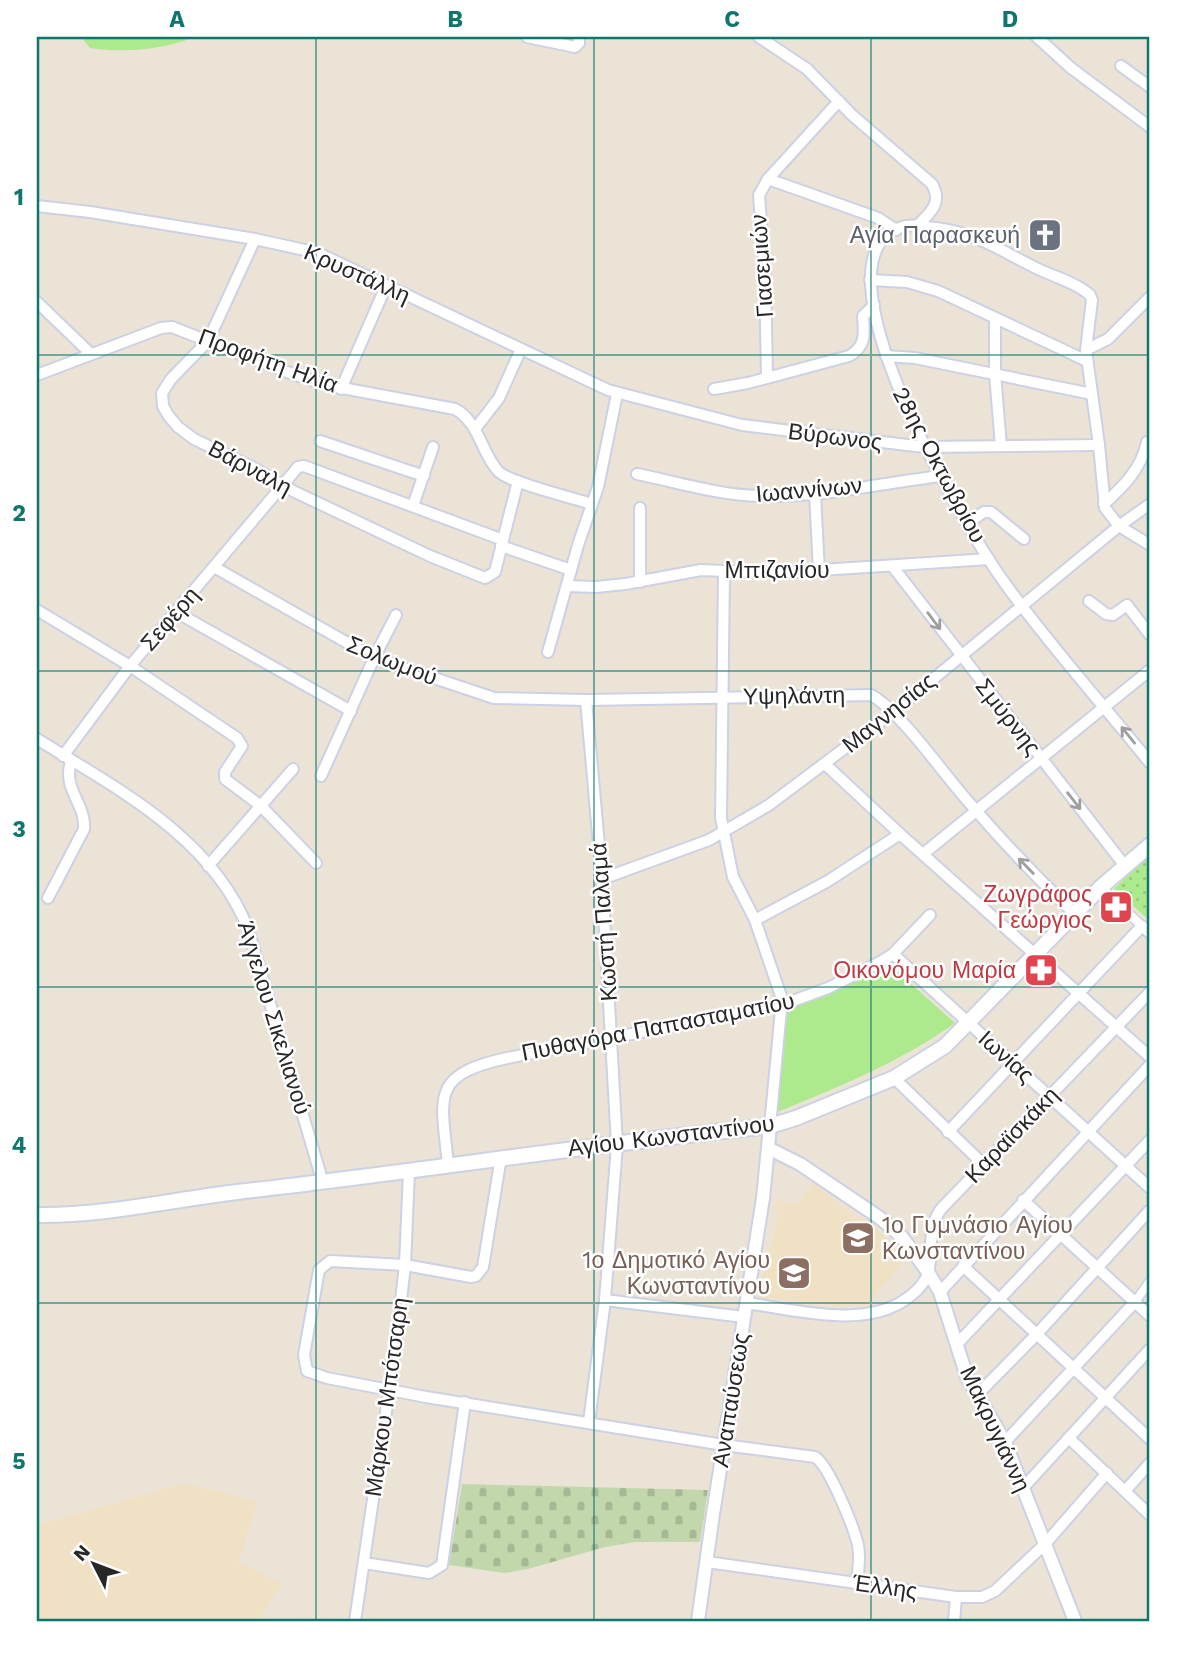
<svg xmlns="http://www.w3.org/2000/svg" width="1187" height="1658" font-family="'Work Sans',sans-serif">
	<defs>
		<pattern id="cemetery-stones" width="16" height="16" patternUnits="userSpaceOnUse" patternTransform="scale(1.75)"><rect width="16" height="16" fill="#c2d8ac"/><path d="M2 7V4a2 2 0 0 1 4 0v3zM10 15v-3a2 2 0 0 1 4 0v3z" fill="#a7b994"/></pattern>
		<pattern id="park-dots" width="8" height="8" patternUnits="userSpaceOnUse" patternTransform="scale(1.75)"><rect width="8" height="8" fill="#ade98d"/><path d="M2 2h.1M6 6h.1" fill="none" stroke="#95c87a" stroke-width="1.8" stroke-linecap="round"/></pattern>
	</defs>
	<rect width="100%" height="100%" fill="#ece3d7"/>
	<!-- education -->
	<g fill="#f0e1c4">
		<polygon points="813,1183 852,1214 871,1223 906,1259 867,1305 842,1306 759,1297 767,1249 771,1249 778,1211 774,1210 776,1200 798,1204"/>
		<polygon points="184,1483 258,1501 239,1562 282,1584 258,1621 37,1621 37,1525"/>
	</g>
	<!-- grass -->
	<g fill="#ade98d">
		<path d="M81 37H195C160 50 127 53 90 48Z"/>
		<path d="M891 966 955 1023C899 1063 838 1087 775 1113L788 1010Z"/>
	</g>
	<!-- cemetery -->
	<polygon fill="url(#cemetery-stones)" points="462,1484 708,1490 700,1542 635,1542 605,1547 528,1569 504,1573 449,1565"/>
	<!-- park -->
	<polygon fill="url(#park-dots)" points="1150,853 1150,921 1114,889"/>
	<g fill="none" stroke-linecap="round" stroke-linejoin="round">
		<!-- pedestrian casing -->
		<g stroke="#ccd1e3" stroke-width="11">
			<g id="pedestrian">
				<polyline points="1101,887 1142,926"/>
				<polyline points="1135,1302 1150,1281"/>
			</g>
		</g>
		<!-- minor casing -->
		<g stroke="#ccd1e3" stroke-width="14">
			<g id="minor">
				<polyline points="527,37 575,47 579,43 579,37"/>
				<path d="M759 37 807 69 852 115 932 184C943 203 930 213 917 226"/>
				<polyline points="1037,37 1071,68 1150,127"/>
				<polyline points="1121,66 1150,87"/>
				<polyline points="768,179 878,218 896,230"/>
				<polyline points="37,206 90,212 255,239 318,253 608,390 742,425 924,447 1099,445"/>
				<polyline points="255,239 208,341 171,379 162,393 163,406 168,415 178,427 194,439 252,467 293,491 430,556 485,578 495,572 503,540"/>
				<polyline points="870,280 907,282 938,291 1087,361"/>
				<polyline points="37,302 91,354"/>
				<polyline points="995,318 995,374 1001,446"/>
				<polyline points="1086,350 1108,339 1150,297"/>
				<polyline points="886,356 915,358 1092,394"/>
				<path d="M37 375 161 328 172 327 287 372 326 385 455 409C479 422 481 452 498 471 509 483 574 498 592 504"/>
				<polyline points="767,377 765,276 759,195 768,179 839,101"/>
				<polyline points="341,389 386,286"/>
				<path d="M714 389 748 383 849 356C867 346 864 333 863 316L874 305"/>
				<polyline points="475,429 499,398 521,349"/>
				<polyline points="320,441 424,476"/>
				<path d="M637 474C677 482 718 495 759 496 820 498 881 483 941 476"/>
				<polyline points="815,494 819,571"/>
				<path d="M1104 504C1124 486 1141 469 1147 442"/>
				<polyline points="413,506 433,447"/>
				<polyline points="968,523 984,512 991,512 1024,539"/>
				<path d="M1150 545 1119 526 1105 508 1099 445 1086 350 1092 300 1090 295C1077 283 1055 277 1038 269 1003 252 978 233 936 228 926 227 915 224 905 226 799 252 971 537 1004 582 1049 645 1102 703 1150 763"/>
				<polyline points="501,546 571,570"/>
				<path d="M214 567 374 658 494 698 586 700 871 695C899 710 943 773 966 799 1000 839 1036 877 1074 913"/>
				<polyline points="893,567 1125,866"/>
				<polyline points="724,572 721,818 733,877 755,920 782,999 770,1126"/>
				<polyline points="640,582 640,508"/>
				<polyline points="567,586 596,587 625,584 701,570 775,573 989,559"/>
				<polyline points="1089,601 1106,614 1113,615 1127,605 1150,635"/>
				<polyline points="37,610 130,666 237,738 242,746 225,772 225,779 261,806 316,863"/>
				<polyline points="176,612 351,711"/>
				<polyline points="548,652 578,545 598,487 617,394"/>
				<polyline points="586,700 602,879 617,1145 605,1300 589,1422"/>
				<path d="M37 739C116 788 212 837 248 929L323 1183"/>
				<polyline points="63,756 130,666 298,467 304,466 503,540 518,481"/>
				<polyline points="825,764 900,834 1150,1057"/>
				<polyline points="321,776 374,658 396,615"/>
				<polyline points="923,854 1150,670"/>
				<polyline points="208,866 293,769"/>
				<polyline points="602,879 709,840 769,805 893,712 1119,526 1150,504"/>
				<path d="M48 898 84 829C86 803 62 790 71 761"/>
				<polyline points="755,920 828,881 900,834"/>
				<polyline points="893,954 1150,1188"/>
				<polyline points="894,1078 984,1165"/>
				<polyline points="948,1132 1142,926 1150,933"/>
				<path d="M501 1157 483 1267 476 1276 471 1277 405 1265 330 1261 319 1270 304 1355 307 1371 327 1378 426 1397 724 1445 815 1457C829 1465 854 1528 858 1545 860 1558 859 1571 856 1584"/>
				<path d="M448 1164C441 1096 430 1075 507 1058L782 1005 828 988 880 962 893 954 930 915"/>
				<polyline points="1023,1200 1150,1316"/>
				<polyline points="963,1266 1150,1439"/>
				<polyline points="940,1292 1150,1065"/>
				<polyline points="605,1300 744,1317"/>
				<path d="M747 1303C796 1310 867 1330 909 1297 917 1291 926 1282 928 1272 934 1251 926 1230 941 1209L1150 992"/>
				<polyline points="957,1344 1150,1140"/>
				<polyline points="976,1396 1036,1335 1150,1210"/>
				<polyline points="1070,1439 1150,1515"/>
				<polyline points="1005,1442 1135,1302"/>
				<polyline points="1023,1488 1150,1349"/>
				<polyline points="1125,1491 1150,1463"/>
				<polyline points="707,1562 956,1597 982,1597 995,1591 1045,1544 1107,1473"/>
				<polyline points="364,1563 429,1573 442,1565 465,1402"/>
				<polyline points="355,1621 396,1344 405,1265 409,1171"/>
				<polyline points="954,1621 956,1597"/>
			</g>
		</g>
		<!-- tertiary casing -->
		<g stroke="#ccd1e3" stroke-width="16">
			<g id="tertiary">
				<polyline points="768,1148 800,1164 880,1218 902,1237 928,1272 940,1292 967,1377 1005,1442 1075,1621"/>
				<polyline points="698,1621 713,1514 763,1198 770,1126"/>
			</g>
		</g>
		<!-- secondary casing -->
		<g stroke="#ccd1e3" stroke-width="18">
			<path id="secondary" d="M37 1215C104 1216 171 1200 237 1192 415 1172 592 1144 770 1126L796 1118 894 1078 945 1046 1101 887 1150 845"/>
		</g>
		<!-- pedestrian -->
		<use href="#pedestrian" stroke="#fff" stroke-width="8"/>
		<!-- minor -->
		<use href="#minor" stroke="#fff" stroke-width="10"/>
		<!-- tertiary -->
		<use href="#tertiary" stroke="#fff" stroke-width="12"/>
		<!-- secondary -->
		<use href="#secondary" stroke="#fff" stroke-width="14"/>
	</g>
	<!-- one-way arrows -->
	<defs><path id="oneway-shaft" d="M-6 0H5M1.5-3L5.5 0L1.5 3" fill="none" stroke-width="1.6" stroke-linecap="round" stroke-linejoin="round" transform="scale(1.75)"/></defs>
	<g stroke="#9e9e9e">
		<use href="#oneway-shaft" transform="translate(934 621) rotate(53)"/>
		<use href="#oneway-shaft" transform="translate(1128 735) rotate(-129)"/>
		<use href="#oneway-shaft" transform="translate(1074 801) rotate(52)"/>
		<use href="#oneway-shaft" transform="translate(1026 866) rotate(-134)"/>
	</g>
	<!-- grid -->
	<path fill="none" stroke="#0f766e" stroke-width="2" stroke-opacity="0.55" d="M316 37V1621M594 37V1621M871 37V1621M37 355H1150M37 671H1150M37 987H1150M37 1303H1150"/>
	<!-- icons -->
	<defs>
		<g id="church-square" transform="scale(1.75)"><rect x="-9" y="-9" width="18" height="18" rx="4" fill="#6b7280" stroke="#fff"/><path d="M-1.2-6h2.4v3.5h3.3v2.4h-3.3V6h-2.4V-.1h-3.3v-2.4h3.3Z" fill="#fff"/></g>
		<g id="pharmacy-square" transform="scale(1.75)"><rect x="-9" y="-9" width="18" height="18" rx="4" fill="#e0444e" stroke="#fff"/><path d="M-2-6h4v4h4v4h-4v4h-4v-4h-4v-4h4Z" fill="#fff"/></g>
		<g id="school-square" transform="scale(1.75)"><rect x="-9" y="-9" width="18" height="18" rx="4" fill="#8d6e63" stroke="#fff"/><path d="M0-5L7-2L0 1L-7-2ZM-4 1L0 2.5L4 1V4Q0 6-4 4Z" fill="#fff"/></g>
	</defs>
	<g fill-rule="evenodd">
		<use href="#church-square" x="1045" y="235"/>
		<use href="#pharmacy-square" x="1116" y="907"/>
		<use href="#pharmacy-square" x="1041" y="970"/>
		<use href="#school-square" x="858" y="1238"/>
		<use href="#school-square" x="794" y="1273"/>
	</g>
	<g text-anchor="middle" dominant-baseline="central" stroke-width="5" stroke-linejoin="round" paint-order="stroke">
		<!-- worship labels -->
		<g font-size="23" fill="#5b616d" stroke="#fff" text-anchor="end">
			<text x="1020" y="235">Αγία Παρασκευή</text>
		</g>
		<!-- street labels -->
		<g font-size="23" fill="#272727" stroke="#fff">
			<text transform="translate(762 266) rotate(-94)">Γιασεμιών</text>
			<text transform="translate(357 274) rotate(24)">Κρυστάλλη</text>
			<text transform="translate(268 361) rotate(20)">Προφήτη Ηλία</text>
			<text transform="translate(835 437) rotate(7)">Βύρωνος</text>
			<text transform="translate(939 465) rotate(62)">28ης Οκτωβρίου</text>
			<text transform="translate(250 468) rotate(28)">Βάρναλη</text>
			<text transform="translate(809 490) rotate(-5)">Ιωαννίνων</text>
			<text x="777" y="570">Μπιζανίου</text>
			<text transform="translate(170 619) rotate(-49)">Σεφέρη</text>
			<text transform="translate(392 661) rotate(22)">Σολωμού</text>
			<text transform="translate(794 696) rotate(-1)">Υψηλάντη</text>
			<text transform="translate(889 713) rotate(-39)">Μαγνησίας</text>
			<text transform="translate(1008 717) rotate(52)">Σμύρνης</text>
			<text transform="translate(604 922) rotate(-94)">Κωστή Παλαμά</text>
			<text transform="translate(274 1018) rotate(73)">Άγγελου Σικελιανού</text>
			<text transform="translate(658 1027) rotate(-11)">Πυθαγόρα Παπασταματίου</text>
			<text transform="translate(1006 1057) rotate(42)">Ιωνίας</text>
			<text transform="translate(1012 1135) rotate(-46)">Καραϊσκάκη</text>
			<text transform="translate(671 1136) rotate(-7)">Αγίου Κωνσταντίνου</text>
			<text transform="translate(387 1397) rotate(-82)">Μάρκου Μπότσαρη</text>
			<text transform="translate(731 1400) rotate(-81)">Αναπαύσεως</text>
			<text transform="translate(995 1429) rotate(65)">Μακρυγιάννη</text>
			<text transform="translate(885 1587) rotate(8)">Έλλης</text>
		</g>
		<!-- health labels -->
		<g font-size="23" fill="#be3a42" stroke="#fff" text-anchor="end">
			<text x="1092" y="894">Ζωγράφος<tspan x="1092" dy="26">Γεώργιος</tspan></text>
			<text x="1016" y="970">Οικονόμου Μαρία</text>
		</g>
		<!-- education labels -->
		<g font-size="23" fill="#785e54" stroke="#fff" text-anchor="start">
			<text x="882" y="1225">1ο Γυμνάσιο Αγίου<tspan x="882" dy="26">Κωνσταντίνου</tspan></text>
			<text x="770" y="1260" text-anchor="end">1ο Δημοτικό Αγίου<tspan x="770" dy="26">Κωνσταντίνου</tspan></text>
		</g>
	</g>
	<!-- border -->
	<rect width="1187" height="1658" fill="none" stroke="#ffffff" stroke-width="77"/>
	<!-- north arrow -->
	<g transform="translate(94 1564) rotate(312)" stroke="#ffffff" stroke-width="5" paint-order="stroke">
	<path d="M0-5L12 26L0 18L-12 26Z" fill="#272727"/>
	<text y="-10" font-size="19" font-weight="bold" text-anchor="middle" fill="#272727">N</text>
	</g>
	<rect x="38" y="38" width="1110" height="1582" fill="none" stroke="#0f766e" stroke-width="2.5"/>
	<g font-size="23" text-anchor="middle" font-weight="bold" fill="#0f766e">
		<text x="177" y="27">A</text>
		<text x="455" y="27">B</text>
		<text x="732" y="27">C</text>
		<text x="1010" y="27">D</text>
		<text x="19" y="205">1</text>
		<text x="19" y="521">2</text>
		<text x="19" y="837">3</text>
		<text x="19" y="1153">4</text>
		<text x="19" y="1469">5</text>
	</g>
</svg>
